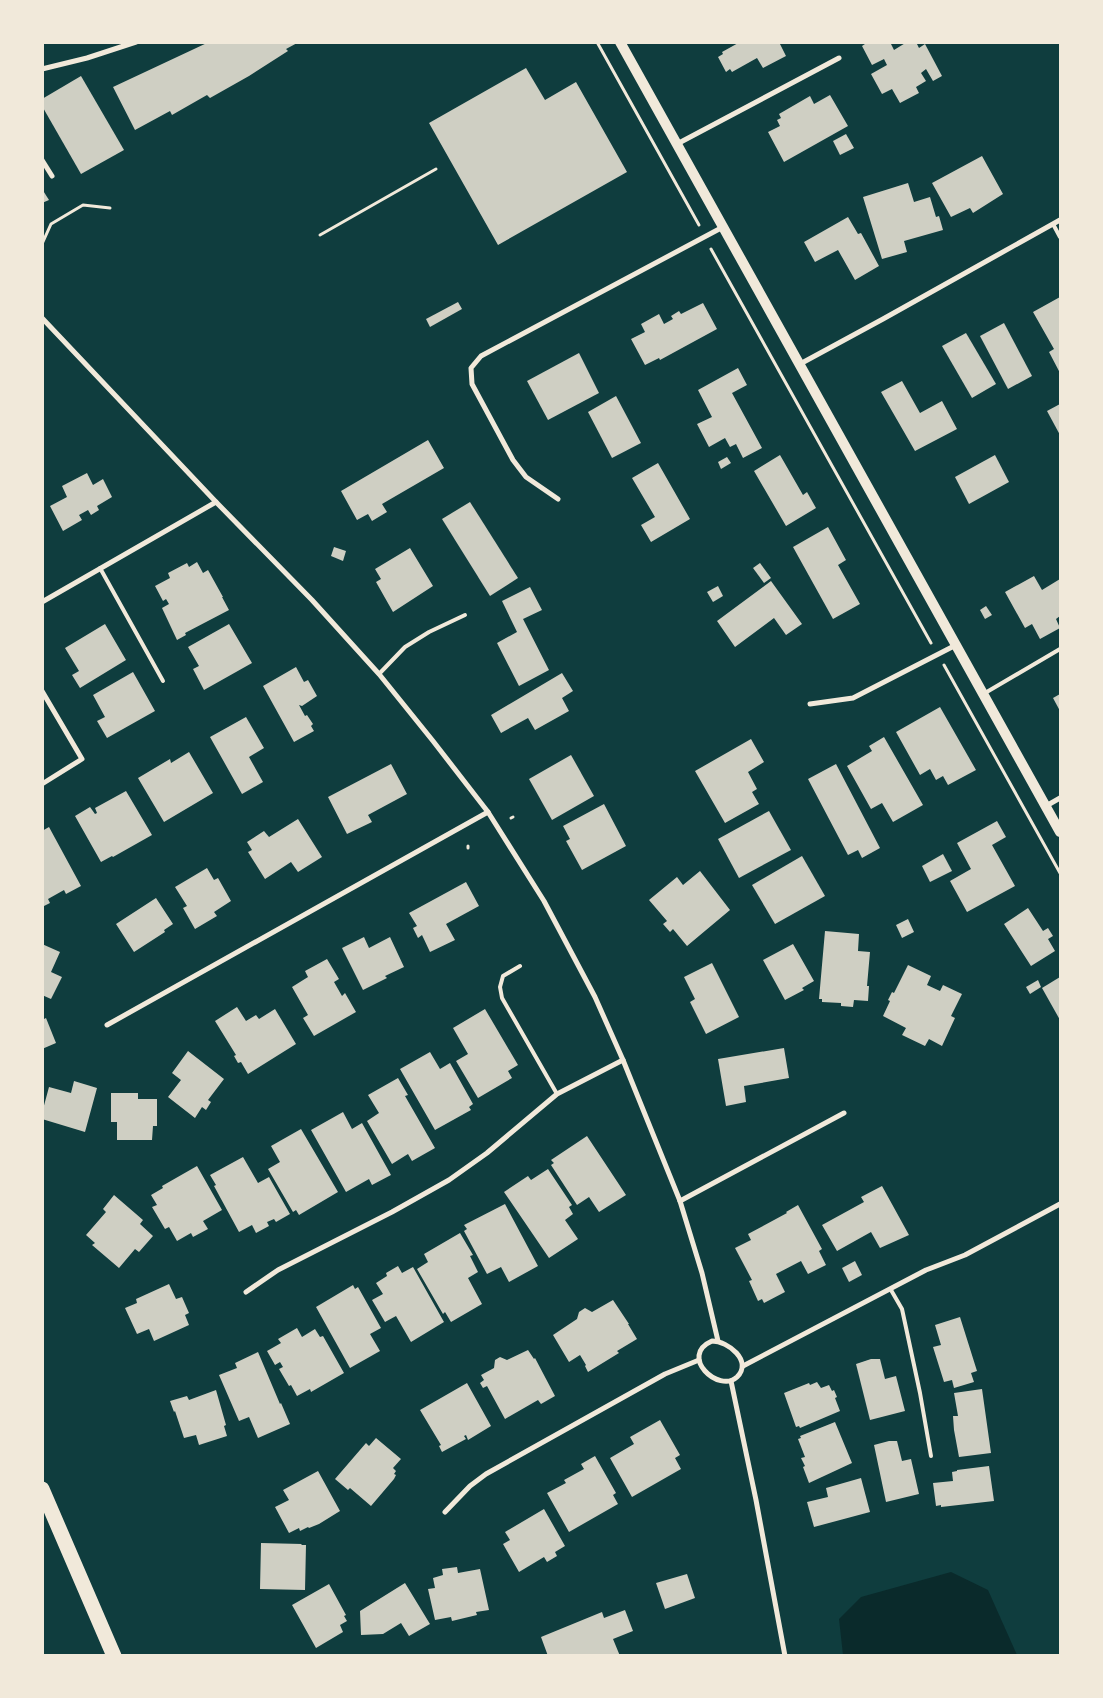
<svg xmlns="http://www.w3.org/2000/svg" width="1103" height="1698" font-family="'DejaVu Sans',sans-serif">
	<rect width="100%" height="100%" fill="#0f3d3e"/>
	<!-- water -->
	<polygon fill="#0a2a2b" points="951,1572 988,1590 1017,1655 843,1655 839,1619 861,1597"/>
	<!-- building -->
	<g fill="#cfcfc3">
		<polygon points="209,42 299,42 286,49 288,51 249,76 210,98 207,95 172,115 170,111 135,130 113,87"/>
		<polygon points="740,42 779,42 786,56 763,68 757,58 732,72 730,69 726,72 718,57 723,54 722,52"/>
		<polygon points="868,42 890,42 894,50 907,42 916,42 919,48 925,44 942,76 933,81 926,69 921,73 926,81 916,87 919,93 900,103 892,89 882,94 871,74 887,65 884,59 872,65 862,46"/>
		<polygon points="526,68 545,100 576,82 627,172 498,245 429,123"/>
		<polygon points="81,76 124,150 81,174 42,106 42,99"/>
		<polygon points="830,95 848,126 784,162 768,132 780,126 777,120 781,118 779,114 810,96 814,104"/>
		<polygon points="846,134 854,148 840,155 833,141"/>
		<polygon points="982,156 1003,194 973,213 970,208 951,217 932,183"/>
		<polygon points="908,183 914,202 930,197 936,217 939,216 943,230 904,241 907,252 882,259 863,197"/>
		<polygon points="42,189 49,200 42,203"/>
		<polygon points="848,217 858,234 861,233 879,266 855,280 838,250 815,262 804,242"/>
		<polygon points="1060,297 1060,373 1049,352 1054,349 1033,312"/>
		<polygon points="458,302 462,309 430,327 426,319"/>
		<polygon points="703,303 717,329 660,360 659,358 645,365 631,339 645,332 641,324 659,314 664,324 673,319 671,316 679,311 681,314"/>
		<polygon points="1004,323 1032,376 1008,389 980,336"/>
		<polygon points="966,333 996,384 972,398 942,346"/>
		<polygon points="579,353 599,393 548,420 527,381"/>
		<polygon points="738,368 747,385 732,393 762,448 743,458 736,444 730,447 725,438 709,447 697,424 712,417 698,390"/>
		<polygon points="902,381 920,413 942,401 957,429 915,451 881,392"/>
		<polygon points="616,396 641,443 612,458 588,412"/>
		<polygon points="1060,404 1060,435 1047,411"/>
		<polygon points="428,440 444,468 382,504 387,512 372,521 368,514 357,520 341,491"/>
		<polygon points="780,455 803,495 807,492 816,508 786,526 754,471"/>
		<polygon points="995,455 1009,482 969,504 955,477"/>
		<polygon points="727,457 731,463 721,469 718,462"/>
		<polygon points="658,463 690,519 651,542 641,525 655,517 632,478"/>
		<polygon points="87,473 93,485 103,479 112,497 97,506 99,510 91,515 88,510 79,515 82,520 63,531 50,506 67,497 62,486"/>
		<polygon points="470,502 518,578 490,596 442,519"/>
		<polygon points="828,527 846,560 838,565 860,604 833,619 793,547"/>
		<polygon points="334,547 346,551 343,561 331,556"/>
		<polygon points="410,548 433,586 393,612 376,582 381,579 375,569"/>
		<polygon points="197,562 203,573 208,570 223,597 222,597 229,610 185,633 186,635 177,640 162,608 169,604 166,599 163,601 155,586 170,578 168,573 187,563 189,567"/>
		<polygon points="760,563 771,578 764,583 753,568"/>
		<polygon points="1034,576 1042,590 1060,579 1060,616 1056,619 1060,628 1040,639 1032,624 1025,628 1005,592"/>
		<polygon points="771,581 802,624 786,635 774,618 735,647 717,621"/>
		<polygon points="718,586 723,596 713,602 707,592"/>
		<polygon points="530,587 542,610 523,619 549,670 519,686 497,643 517,632 502,601"/>
		<polygon points="986,606 992,615 985,619 980,610"/>
		<polygon points="105,624 126,660 80,688 72,675 79,671 65,648"/>
		<polygon points="229,624 252,663 204,690 193,669 199,666 188,647"/>
		<polygon points="296,667 304,682 308,680 317,696 302,706 299,705 305,716 307,715 313,724 311,726 314,731 294,742 263,686"/>
		<polygon points="133,672 155,711 107,738 97,721 105,717 93,695"/>
		<polygon points="562,673 573,691 562,698 569,711 535,730 528,718 501,733 491,715"/>
		<polygon points="1060,694 1060,711 1053,698"/>
		<polygon points="940,707 976,770 948,785 943,776 936,780 930,769 920,775 896,732"/>
		<polygon points="246,717 264,748 249,757 263,782 242,794 210,737"/>
		<polygon points="884,737 923,805 893,822 882,803 871,809 847,766 872,751 869,746"/>
		<polygon points="751,739 764,762 748,772 757,789 752,792 759,804 725,823 695,771"/>
		<polygon points="189,752 213,793 164,822 138,778 170,759 171,763"/>
		<polygon points="571,755 594,796 552,820 529,779"/>
		<polygon points="391,764 407,794 368,815 372,822 347,834 328,797"/>
		<polygon points="836,764 880,848 862,858 858,850 848,855 808,779"/>
		<polygon points="126,791 152,835 113,857 112,856 101,862 75,816 90,807 95,814 97,813 95,808"/>
		<polygon points="604,804 626,846 582,870 566,841 570,839 563,826"/>
		<polygon points="769,811 791,850 739,878 718,839"/>
		<polygon points="298,819 322,857 298,872 291,862 265,879 248,852 252,850 247,842 264,831 269,837"/>
		<polygon points="997,821 1006,837 992,845 1015,886 967,912 950,881 971,869 957,843"/>
		<polygon points="49,827 81,886 66,894 64,890 48,899 50,903 42,907 42,831"/>
		<polygon points="943,854 952,871 930,882 922,866"/>
		<polygon points="802,856 825,896 775,924 752,885"/>
		<polygon points="207,868 214,880 218,878 231,901 214,912 217,916 195,929 183,908 187,906 175,887"/>
		<polygon points="700,871 730,910 687,946 673,929 670,932 663,924 667,921 649,900 677,877 683,885"/>
		<polygon points="466,882 479,906 446,924 455,940 430,952 422,935 418,938 413,928 417,926 409,913"/>
		<polygon points="156,898 173,924 164,930 165,932 134,952 116,924"/>
		<polygon points="1028,908 1043,931 1048,928 1053,936 1048,939 1055,951 1031,966 1004,924"/>
		<polygon points="908,919 914,932 902,938 896,925"/>
		<polygon points="825,931 859,934 858,951 870,952 867,986 869,986 868,1001 854,1000 853,1007 841,1006 841,1003 822,1002 822,999 819,999"/>
		<polygon points="364,937 369,948 390,937 404,967 385,976 387,978 363,990 342,948"/>
		<polygon points="42,944 60,952 51,972 62,977 51,999 42,995"/>
		<polygon points="793,944 814,981 802,988 804,990 785,1000 763,960"/>
		<polygon points="327,959 339,979 334,982 342,996 345,993 356,1012 314,1036 303,1018 308,1015 292,987 308,977 305,971"/>
		<polygon points="712,963 739,1017 706,1034 690,1002 695,999 684,977"/>
		<polygon points="908,965 931,976 927,985 940,991 943,985 962,994 951,1016 955,1018 942,1046 929,1039 925,1046 902,1035 906,1028 883,1016 890,1001 888,1000 892,992 894,993"/>
		<polygon points="1060,977 1060,1020 1042,988"/>
		<polygon points="1038,980 1041,987 1030,994 1026,987"/>
		<polygon points="237,1007 246,1021 256,1015 259,1019 275,1009 296,1044 248,1074 241,1062 238,1063 234,1056 236,1055 215,1021"/>
		<polygon points="485,1009 518,1065 508,1071 512,1078 478,1098 456,1061 468,1054 453,1028"/>
		<polygon points="46,1018 56,1043 42,1049 42,1020"/>
		<polygon points="784,1048 789,1078 744,1086 746,1102 726,1106 718,1059"/>
		<polygon points="188,1051 224,1079 208,1100 211,1102 206,1110 202,1107 195,1118 168,1097 181,1080 172,1073"/>
		<polygon points="430,1052 440,1069 450,1063 473,1104 469,1107 471,1110 435,1130 400,1069"/>
		<polygon points="398,1078 408,1095 405,1096 435,1148 412,1161 408,1154 392,1164 367,1121 379,1113 368,1095"/>
		<polygon points="74,1081 97,1088 85,1132 42,1119 42,1113 49,1087 71,1093"/>
		<polygon points="111,1093 138,1093 138,1099 157,1099 157,1126 153,1126 152,1140 117,1140 117,1122 111,1122"/>
		<polygon points="343,1112 352,1129 362,1123 391,1175 372,1185 369,1179 346,1192 311,1130"/>
		<polygon points="301,1129 338,1192 299,1215 296,1210 293,1212 268,1169 280,1162 271,1146"/>
		<polygon points="587,1136 626,1195 599,1212 589,1197 577,1205 551,1165 554,1163 551,1160"/>
		<polygon points="243,1157 258,1183 269,1177 290,1214 276,1222 274,1219 267,1222 269,1226 256,1233 252,1225 239,1232 214,1186 216,1185 210,1175"/>
		<polygon points="197,1166 222,1210 203,1221 208,1229 193,1237 191,1233 177,1241 169,1227 165,1229 152,1207 157,1205 151,1195 163,1188 162,1186"/>
		<polygon points="548,1169 572,1205 569,1207 573,1214 565,1220 578,1239 549,1258 504,1192 528,1176 531,1180"/>
		<polygon points="882,1186 909,1235 880,1248 871,1232 837,1251 822,1225 864,1202 861,1197"/>
		<polygon points="114,1195 143,1220 140,1224 153,1236 139,1252 135,1249 119,1268 92,1245 95,1243 86,1235 106,1212 103,1209"/>
		<polygon points="505,1204 538,1266 509,1282 501,1267 487,1274 464,1231 467,1229 464,1225"/>
		<polygon points="798,1205 822,1249 819,1251 826,1265 808,1274 801,1261 776,1274 785,1292 764,1303 762,1299 758,1301 749,1281 752,1280 735,1248 751,1240 748,1234 787,1213 786,1212"/>
		<polygon points="460,1233 473,1255 470,1256 478,1272 468,1278 482,1304 451,1322 445,1312 443,1314 417,1269 428,1262 424,1254"/>
		<polygon points="855,1261 862,1275 849,1282 842,1268"/>
		<polygon points="398,1266 402,1273 413,1267 444,1322 411,1342 396,1316 385,1322 372,1300 383,1294 376,1283 387,1276 386,1273"/>
		<polygon points="169,1284 176,1299 182,1297 189,1313 185,1315 189,1325 154,1341 149,1329 137,1334 125,1308 137,1303 136,1299"/>
		<polygon points="353,1285 355,1289 358,1287 381,1328 370,1334 380,1351 350,1368 316,1307"/>
		<polygon points="613,1300 629,1324 628,1324 637,1339 617,1351 619,1353 588,1372 585,1366 586,1365 580,1355 569,1362 553,1335 577,1319 579,1312 585,1308 592,1312"/>
		<polygon points="960,1317 977,1371 971,1373 974,1382 954,1388 952,1380 944,1382 933,1347 941,1345 935,1325"/>
		<polygon points="297,1328 302,1337 315,1329 320,1337 323,1336 344,1373 311,1392 310,1389 297,1396 291,1385 289,1386 279,1369 283,1367 280,1362 275,1365 267,1351 281,1343 278,1339"/>
		<polygon points="528,1350 534,1359 535,1358 555,1396 541,1404 538,1400 505,1419 487,1386 483,1388 480,1383 484,1380 481,1375 494,1368 495,1360 500,1357 507,1360"/>
		<polygon points="258,1352 280,1404 281,1403 290,1424 258,1438 249,1417 239,1421 219,1375 237,1368 235,1363"/>
		<polygon points="871,1359 880,1359 885,1379 896,1376 905,1411 870,1420 856,1364"/>
		<polygon points="817,1382 821,1388 829,1385 832,1391 834,1390 837,1397 835,1398 840,1411 800,1428 799,1426 796,1427 784,1393 809,1383 810,1385"/>
		<polygon points="467,1383 491,1426 468,1440 466,1435 464,1436 466,1439 442,1452 439,1446 441,1445 420,1410"/>
		<polygon points="982,1389 991,1453 959,1457 954,1430 953,1416 958,1416 954,1393"/>
		<polygon points="216,1390 226,1425 224,1426 227,1436 199,1445 196,1435 184,1438 175,1411 174,1412 170,1401 187,1396 189,1400"/>
		<polygon points="660,1420 680,1455 675,1458 681,1469 632,1497 610,1458 634,1444 630,1437"/>
		<polygon points="835,1422 852,1463 809,1483 803,1467 805,1466 801,1458 805,1457 798,1439 801,1438 800,1436"/>
		<polygon points="376,1438 401,1459 393,1468 396,1471 394,1474 396,1475 394,1479 371,1506 350,1488 348,1490 335,1479 366,1443 369,1446"/>
		<polygon points="889,1441 897,1441 902,1461 911,1459 919,1494 886,1502 874,1445"/>
		<polygon points="595,1456 616,1493 613,1495 618,1504 569,1532 547,1493 566,1483 564,1480 584,1469 581,1464"/>
		<polygon points="989,1466 994,1501 941,1507 941,1505 936,1506 933,1483 953,1481 952,1472 957,1471 957,1470"/>
		<polygon points="318,1471 340,1511 319,1524 309,1528 308,1527 300,1531 299,1528 289,1533 275,1507 289,1500 283,1490"/>
		<polygon points="861,1478 870,1512 814,1527 807,1502 828,1497 826,1488"/>
		<polygon points="544,1509 565,1546 555,1552 557,1556 547,1562 544,1557 519,1572 503,1544 510,1540 505,1532"/>
		<polygon points="261,1543 302,1544 301,1545 306,1545 305,1590 260,1589"/>
		<polygon points="457,1567 458,1573 480,1569 489,1610 476,1612 477,1615 452,1621 451,1617 435,1620 428,1589 435,1588 433,1578 443,1575 442,1569"/>
		<polygon points="687,1574 695,1598 665,1609 656,1583"/>
		<polygon points="405,1583 430,1624 409,1636 401,1623 383,1634 361,1635 360,1611"/>
		<polygon points="329,1584 346,1615 344,1616 347,1621 340,1625 343,1632 316,1648 292,1605"/>
		<polygon points="625,1610 633,1631 613,1639 620,1656 594,1656 593,1654 548,1656 541,1637 602,1612 604,1618"/>
	</g>
	<g fill="none" stroke-linecap="round" stroke-linejoin="round">
		<!-- path -->
		<g stroke="#f1e9da" stroke-width="3">
			<polyline points="597,42 699,225"/>
			<polyline points="320,235 436,169"/>
			<polyline points="42,244 51,224 83,205 110,208"/>
			<polyline points="711,249 931,643"/>
			<polyline points="944,665 1060,873"/>
			<polyline points="511,818 513,817"/>
			<polyline points="468,846 468,848"/>
		</g>
		<!-- service -->
		<g stroke="#f1e9da" stroke-width="4">
			<polyline points="1053,224 1060,237"/>
			<polyline points="100,568 163,681"/>
			<polyline points="379,674 405,647 429,632 465,615"/>
			<polyline points="985,693 1060,649"/>
			<polyline points="520,966 503,976 500,987 502,998 557,1094"/>
			<polyline points="891,1290 902,1309 920,1393 931,1456"/>
		</g>
		<!-- minor -->
		<g stroke="#f1e9da" stroke-width="5">
			<polyline points="42,69 87,58 136,42"/>
			<polyline points="677,144 839,58"/>
			<polyline points="42,160 52,176"/>
			<polyline points="42,318 216,502 312,600 379,674 433,741 488,812 544,901 595,997 623,1060 680,1201 702,1273 718,1341"/>
			<polyline points="800,364 883,319 1060,220"/>
			<polyline points="558,499 526,477 513,460 472,384 471,368 481,356 723,227"/>
			<polyline points="42,602 216,502"/>
			<polyline points="42,691 82,759 42,784"/>
			<polyline points="810,704 853,698 956,645"/>
			<polyline points="1046,806 1060,798"/>
			<polyline points="107,1025 488,812"/>
			<polyline points="680,1201 844,1113"/>
			<polyline points="246,1292 278,1270 392,1212 449,1180 487,1153 557,1094 623,1060"/>
			<path d="M712 1341C728 1341 753 1361 737 1377 719 1394 678 1356 712 1341Z"/>
			<polyline points="743,1366 926,1270 965,1255 1060,1204"/>
			<polyline points="731,1381 756,1500 785,1656"/>
			<polyline points="445,1512 470,1486 486,1474 665,1374 699,1360"/>
		</g>
		<!-- secondary -->
		<polyline stroke="#f1e9da" stroke-width="10" points="620,42 1060,832"/>
		<!-- motorway -->
		<polyline stroke="#f1e9da" stroke-width="15" points="42,1489 114,1656"/>
	</g>
	<!-- border -->
	<rect width="1103" height="1698" fill="none" stroke="#f1e9da" stroke-width="88"/>
</svg>
